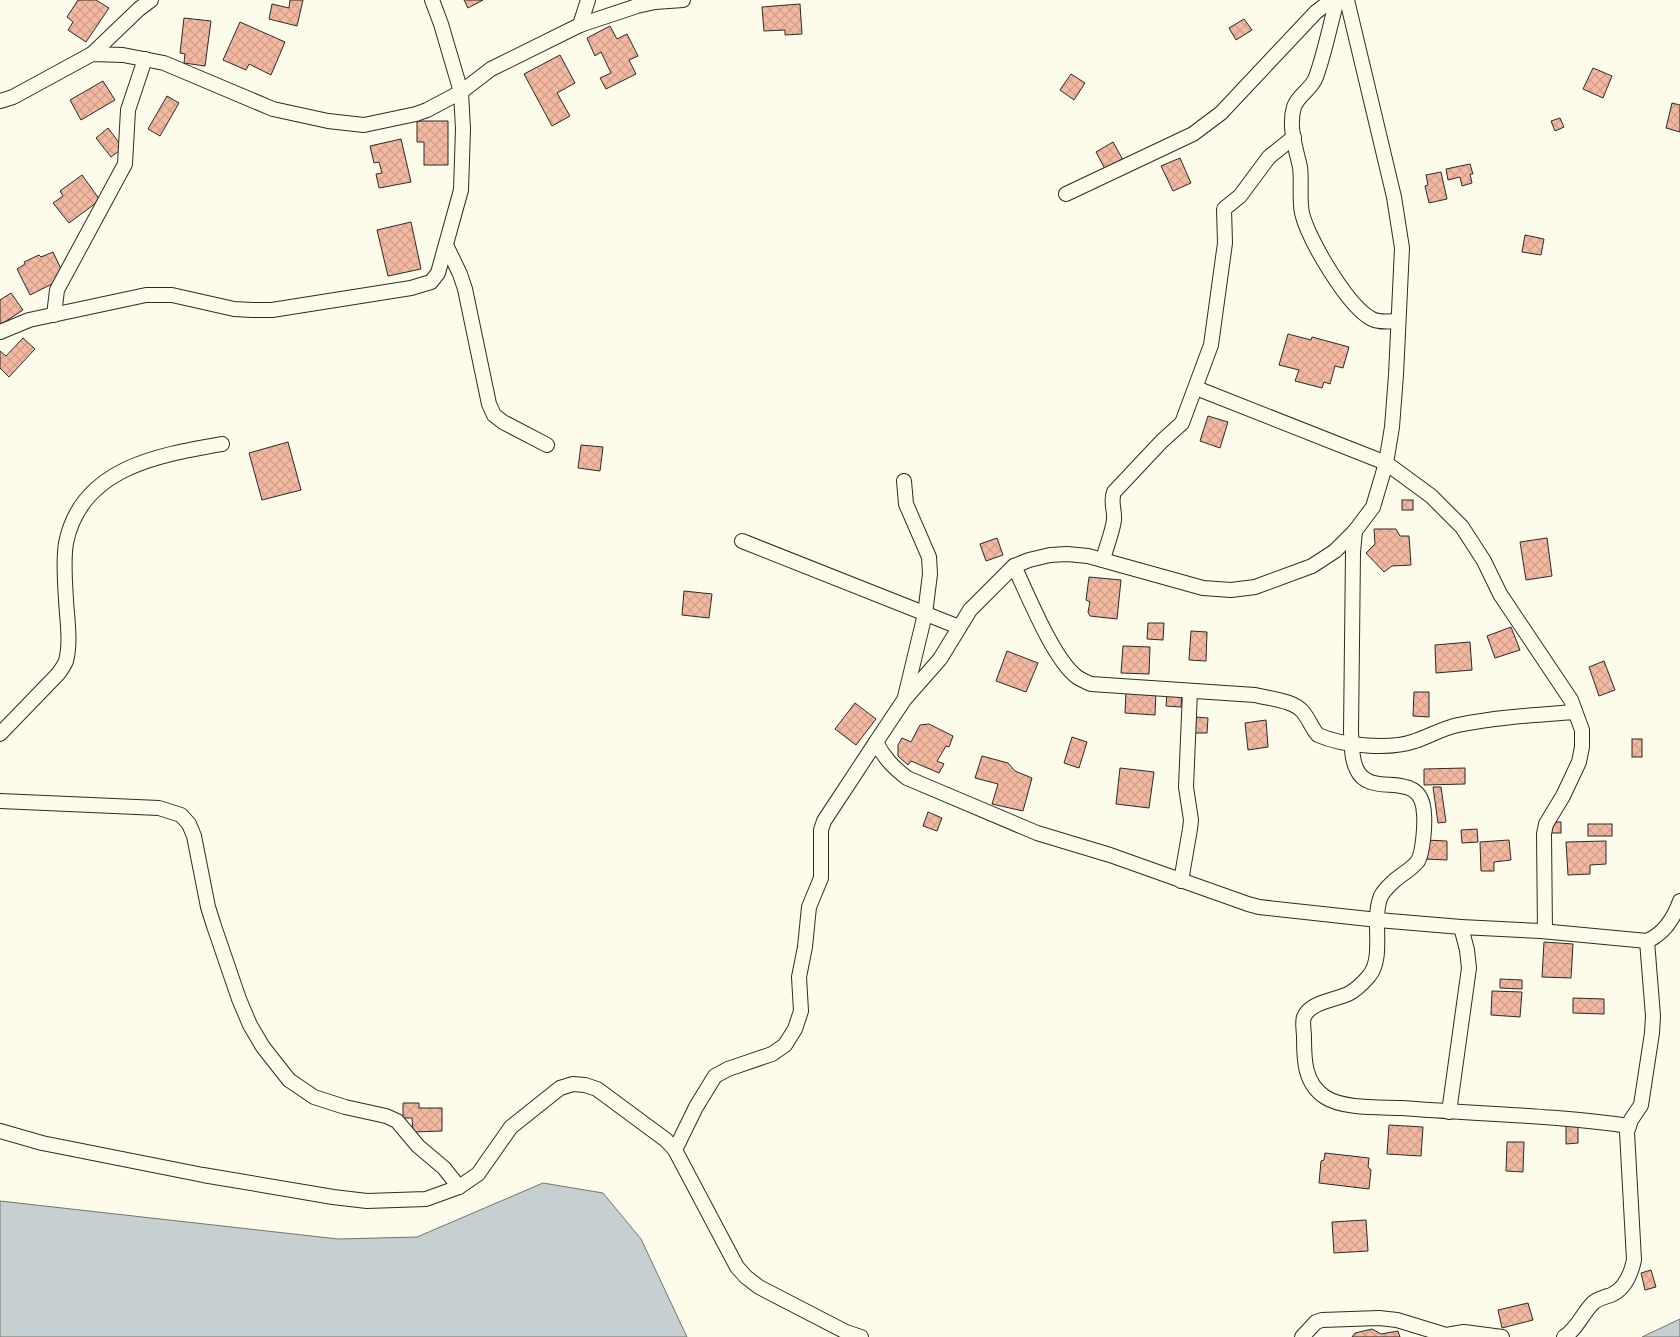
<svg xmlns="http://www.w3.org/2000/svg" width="1680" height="1337" font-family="Spectral,serif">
	<defs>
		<pattern id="building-cross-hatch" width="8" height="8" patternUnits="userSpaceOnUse" patternTransform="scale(1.25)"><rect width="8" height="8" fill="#f2b8a0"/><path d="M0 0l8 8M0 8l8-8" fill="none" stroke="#d09e8a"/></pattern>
	</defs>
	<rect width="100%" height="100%" fill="#fdfbea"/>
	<!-- water -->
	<g fill="#c7d0d0" stroke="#74746e">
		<polygon points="543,1183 603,1193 641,1239 687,1337 0,1337 0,1201 338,1239 417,1237"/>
		<polygon points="1680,1319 1680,1337 1642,1337"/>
	</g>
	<!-- building -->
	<g fill="url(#building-cross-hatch)" stroke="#2b2b2b">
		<polygon points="78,0 96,0 109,8 86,42 68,30 73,22 67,17"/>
		<polygon points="290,0 303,0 297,26 269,19 272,4 289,8"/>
		<polygon points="464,0 483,0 468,8"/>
		<polygon points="800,4 802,34 785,35 785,30 764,31 762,7"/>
		<polygon points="184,18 211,21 205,66 184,63 185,54 180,53"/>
		<polygon points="1244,19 1252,30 1236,40 1229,28"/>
		<polygon points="240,22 285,42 271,75 249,64 246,70 223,60"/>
		<polygon points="610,26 617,39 627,34 638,56 629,60 636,74 606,89 600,78 611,73 601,52 595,56 587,38"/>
		<polygon points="560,55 575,83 557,93 570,116 552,126 524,74"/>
		<polygon points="1593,68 1612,76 1603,98 1583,89"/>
		<polygon points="1071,74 1085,83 1074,100 1060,90"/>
		<polygon points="103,81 115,100 81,120 70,100"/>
		<polygon points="167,96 179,103 160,136 148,129"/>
		<polygon points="1672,103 1680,105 1680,132 1666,128"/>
		<polygon points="1560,118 1564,127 1555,131 1551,121"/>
		<polygon points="417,121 448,121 448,165 424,165 424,142 417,142"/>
		<polygon points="108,128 123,148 111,157 96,138"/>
		<polygon points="401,139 411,182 379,188 376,174 382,173 379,162 374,163 370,146"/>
		<polygon points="1113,142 1123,160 1105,169 1096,152"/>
		<polygon points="1180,158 1191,183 1173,191 1161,166"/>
		<polygon points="1470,164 1473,174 1470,174 1472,183 1462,186 1460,177 1448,180 1446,169"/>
		<polygon points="1441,172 1447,199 1429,203 1425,186 1428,185 1426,175"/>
		<polygon points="82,175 100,200 69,223 53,203 63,196 60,191"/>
		<polygon points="411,222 421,269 388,276 377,230"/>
		<polygon points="1525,235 1544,239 1541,255 1522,252"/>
		<polygon points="53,252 62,271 56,282 30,295 17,269 25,264 24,262 39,255 41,257"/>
		<polygon points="11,293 23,310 0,325 0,300"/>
		<polygon points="1288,334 1311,340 1312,337 1349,347 1343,368 1335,366 1330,384 1324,382 1322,388 1295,381 1299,370 1279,365"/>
		<polygon points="23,338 35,349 9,377 0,368 0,351 6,356"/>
		<polygon points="1208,416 1228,422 1220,448 1200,441"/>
		<polygon points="288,442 301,490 262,500 249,453"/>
		<polygon points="581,445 603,447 600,471 578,468"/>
		<rect x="1402" y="500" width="11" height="10"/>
		<polygon points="1374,529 1396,529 1400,536 1409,536 1411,565 1392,566 1384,572 1366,553 1375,544"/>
		<polygon points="997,538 1003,555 986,561 980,544"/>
		<polygon points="1547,538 1552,576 1526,580 1520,542"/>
		<polygon points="1089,577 1121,580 1117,619 1090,616 1088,612 1090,602 1086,600"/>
		<polygon points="684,591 712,594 709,618 682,615"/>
		<polygon points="1148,623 1164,623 1163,640 1147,639"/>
		<polygon points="1511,627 1520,650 1495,658 1487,636"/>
		<polygon points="1191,631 1207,632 1206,661 1189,660"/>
		<polygon points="1470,642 1472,670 1436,673 1435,645"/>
		<polygon points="1123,646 1150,647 1149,674 1121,673"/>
		<polygon points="1007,651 1038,663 1026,692 996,681"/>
		<polygon points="1604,661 1615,690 1599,696 1589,667"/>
		<polygon points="1126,690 1156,691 1155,715 1125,713"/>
		<polygon points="1414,692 1429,692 1429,717 1413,716"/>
		<polygon points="1167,693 1182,694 1181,707 1166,706"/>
		<polygon points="855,703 876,719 856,745 835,729"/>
		<polygon points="1195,717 1208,718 1207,733 1194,733"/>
		<polygon points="1266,720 1268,747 1248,750 1245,723"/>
		<polygon points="929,724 953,736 949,747 946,746 937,761 944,764 939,773 911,761 908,765 898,756 898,745 902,738 911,742 920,725"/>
		<polygon points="1072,737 1087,742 1079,768 1064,763"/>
		<rect x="1632" y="739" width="10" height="18"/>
		<polygon points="982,756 1008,763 1015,771 1032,778 1023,811 992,804 998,784 975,778"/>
		<polygon points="1120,768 1154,772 1149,808 1116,804"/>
		<polygon points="1465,768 1465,784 1424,785 1424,769"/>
		<polygon points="1433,787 1441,787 1446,822 1438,823"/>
		<polygon points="928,812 942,818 937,831 923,826"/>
		<rect x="1551" y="822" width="10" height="11"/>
		<rect x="1588" y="824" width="24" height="12"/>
		<polygon points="1477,829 1478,842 1462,843 1461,830"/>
		<polygon points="1425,840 1447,841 1447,860 1425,859"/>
		<polygon points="1509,840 1511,860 1494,862 1494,871 1481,871 1480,842"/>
		<polygon points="1606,841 1606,864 1590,865 1590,874 1568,875 1566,842"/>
		<polygon points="1544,942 1573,944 1571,978 1542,977"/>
		<polygon points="1500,979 1522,980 1522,989 1500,988"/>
		<polygon points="1492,991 1522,992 1520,1017 1491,1015"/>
		<polygon points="1573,998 1604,999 1604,1014 1573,1013"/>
		<polygon points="403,1103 419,1103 419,1108 442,1108 442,1131 413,1132 412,1118 403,1118"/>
		<polygon points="1389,1125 1423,1127 1421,1156 1387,1154"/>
		<polygon points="1566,1125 1578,1125 1578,1143 1566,1144"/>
		<polygon points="1507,1142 1524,1142 1523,1172 1506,1171"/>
		<polygon points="1325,1153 1369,1158 1368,1167 1371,1170 1369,1189 1319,1183 1321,1161 1324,1160"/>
		<polygon points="1366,1220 1368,1251 1334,1253 1332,1222"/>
		<polygon points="1651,1270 1656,1287 1645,1290 1641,1273"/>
		<polygon points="1528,1303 1533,1320 1502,1328 1498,1310"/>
		<polygon points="1372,1329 1381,1334 1398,1331 1400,1337 1352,1337 1355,1333"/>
	</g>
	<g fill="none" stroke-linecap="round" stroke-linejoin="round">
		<!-- minor casing -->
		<g stroke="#2b2b2b" stroke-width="16">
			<g id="minor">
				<path d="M1337 0C1330 25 1325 52 1316 77 1312 89 1298 95 1294 107 1288 126 1296 149 1300 167 1302 182 1299 198 1302 213 1308 239 1348 307 1372 319 1379 323 1390 321 1398 321"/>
				<path d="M1347 0 1394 197 1402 248 1396 375 1392 427 1386 463 1373 507 1355 531 1335 551 1312 566 1255 587 1231 590 1203 588 1088 556 1067 554 1050 555 1029 560 1014 566 970 610 940 659 904 700 876 742C884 758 893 767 907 778L1037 833 1110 855 1248 904 1259 907 1378 920 1461 927 1541 931 1647 941C1663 934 1674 918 1680 901"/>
				<polyline points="580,25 588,0"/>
				<polyline points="92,54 139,9 151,0"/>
				<polyline points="0,101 13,97 92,54 123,55 164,63 273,109 328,121 364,125 416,114 427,110 461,92 491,69 580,25 637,6 655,2 683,0"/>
				<polyline points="1066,194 1193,134 1221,113 1316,12 1332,0"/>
				<polyline points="446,245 460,274 465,289 489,404 494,415 503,422 547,445"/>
				<polyline points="54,315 57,290 125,164 128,110 145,59"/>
				<polyline points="0,332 29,320 146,295 172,295 234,309 252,310 272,310 411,288 431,282 438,273 461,190 463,129 461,92 441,24 432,0"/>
				<polyline points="1196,388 1386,463 1431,496 1462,527 1484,561 1500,594 1571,700 1582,730 1582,747 1579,762 1563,796 1546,824 1544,834 1545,931"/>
				<polyline points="904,481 906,504 929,557 930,574 925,614 905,697"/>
				<path d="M1355 531 1353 552 1351 732C1352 744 1351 759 1357 770 1371 800 1422 766 1424 814 1425 825 1423 852 1418 861 1412 869 1402 874 1394 881 1390 885 1384 890 1381 896 1371 919 1385 957 1369 976 1363 983 1356 990 1348 994 1335 1000 1310 1002 1304 1017 1302 1022 1304 1031 1304 1037 1304 1059 1304 1083 1325 1097 1343 1109 1380 1107 1402 1108 1477 1114 1554 1115 1629 1126"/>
				<polyline points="742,541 959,627"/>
				<path d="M1103 560C1106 547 1112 534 1114 520 1115 510 1110 502 1114 492L1162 441 1182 423 1211 345 1225 243 1224 209 1240 196 1269 157 1294 137"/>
				<path d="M1014 566C1028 595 1053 659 1077 677 1081 680 1087 682 1091 684L1255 695C1270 699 1293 700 1303 712 1309 719 1312 729 1318 735 1343 746 1390 750 1415 741 1430 736 1443 728 1458 725 1497 717 1536 715 1575 712"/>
				<path d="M0 734 58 674C61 670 64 666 66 661 71 642 67 619 66 600 65 581 63 562 66 543 81 468 158 455 222 444"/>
				<polyline points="0,801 159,808 181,815 189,824 194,836 208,907 214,926 239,999 250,1025 263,1047 289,1080 314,1097 345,1107 386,1116 397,1121 418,1146 444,1168 459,1187"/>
				<polyline points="1181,881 1190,829 1191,820 1186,787 1190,691"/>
				<polyline points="1449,1112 1469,968 1467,950 1461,927"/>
				<polyline points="0,1131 42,1143 203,1175 333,1197 367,1201 426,1199 459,1187 478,1174 511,1127 560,1088 573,1084 585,1085 597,1089 666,1140 675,1150 737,1267 746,1277 759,1287 846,1332 861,1337"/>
				<polyline points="675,1150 696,1107 715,1076 728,1069 772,1054 785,1045 795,1029 801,1011 799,977 805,947 809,907 821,878 821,830 824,821 876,742"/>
				<polyline points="1302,1337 1316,1322 1322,1320 1379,1318 1397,1320 1446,1335 1464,1332 1502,1337"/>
				<path d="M1564 1337C1577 1329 1582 1314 1593 1303 1597 1299 1605 1297 1611 1295 1625 1289 1631 1274 1634 1260L1627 1132 1631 1120 1641 1105 1652 1033 1653 1016 1647 941"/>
			</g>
		</g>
		<!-- minor -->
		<use href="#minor" stroke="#fdfbea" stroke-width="14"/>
	</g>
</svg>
